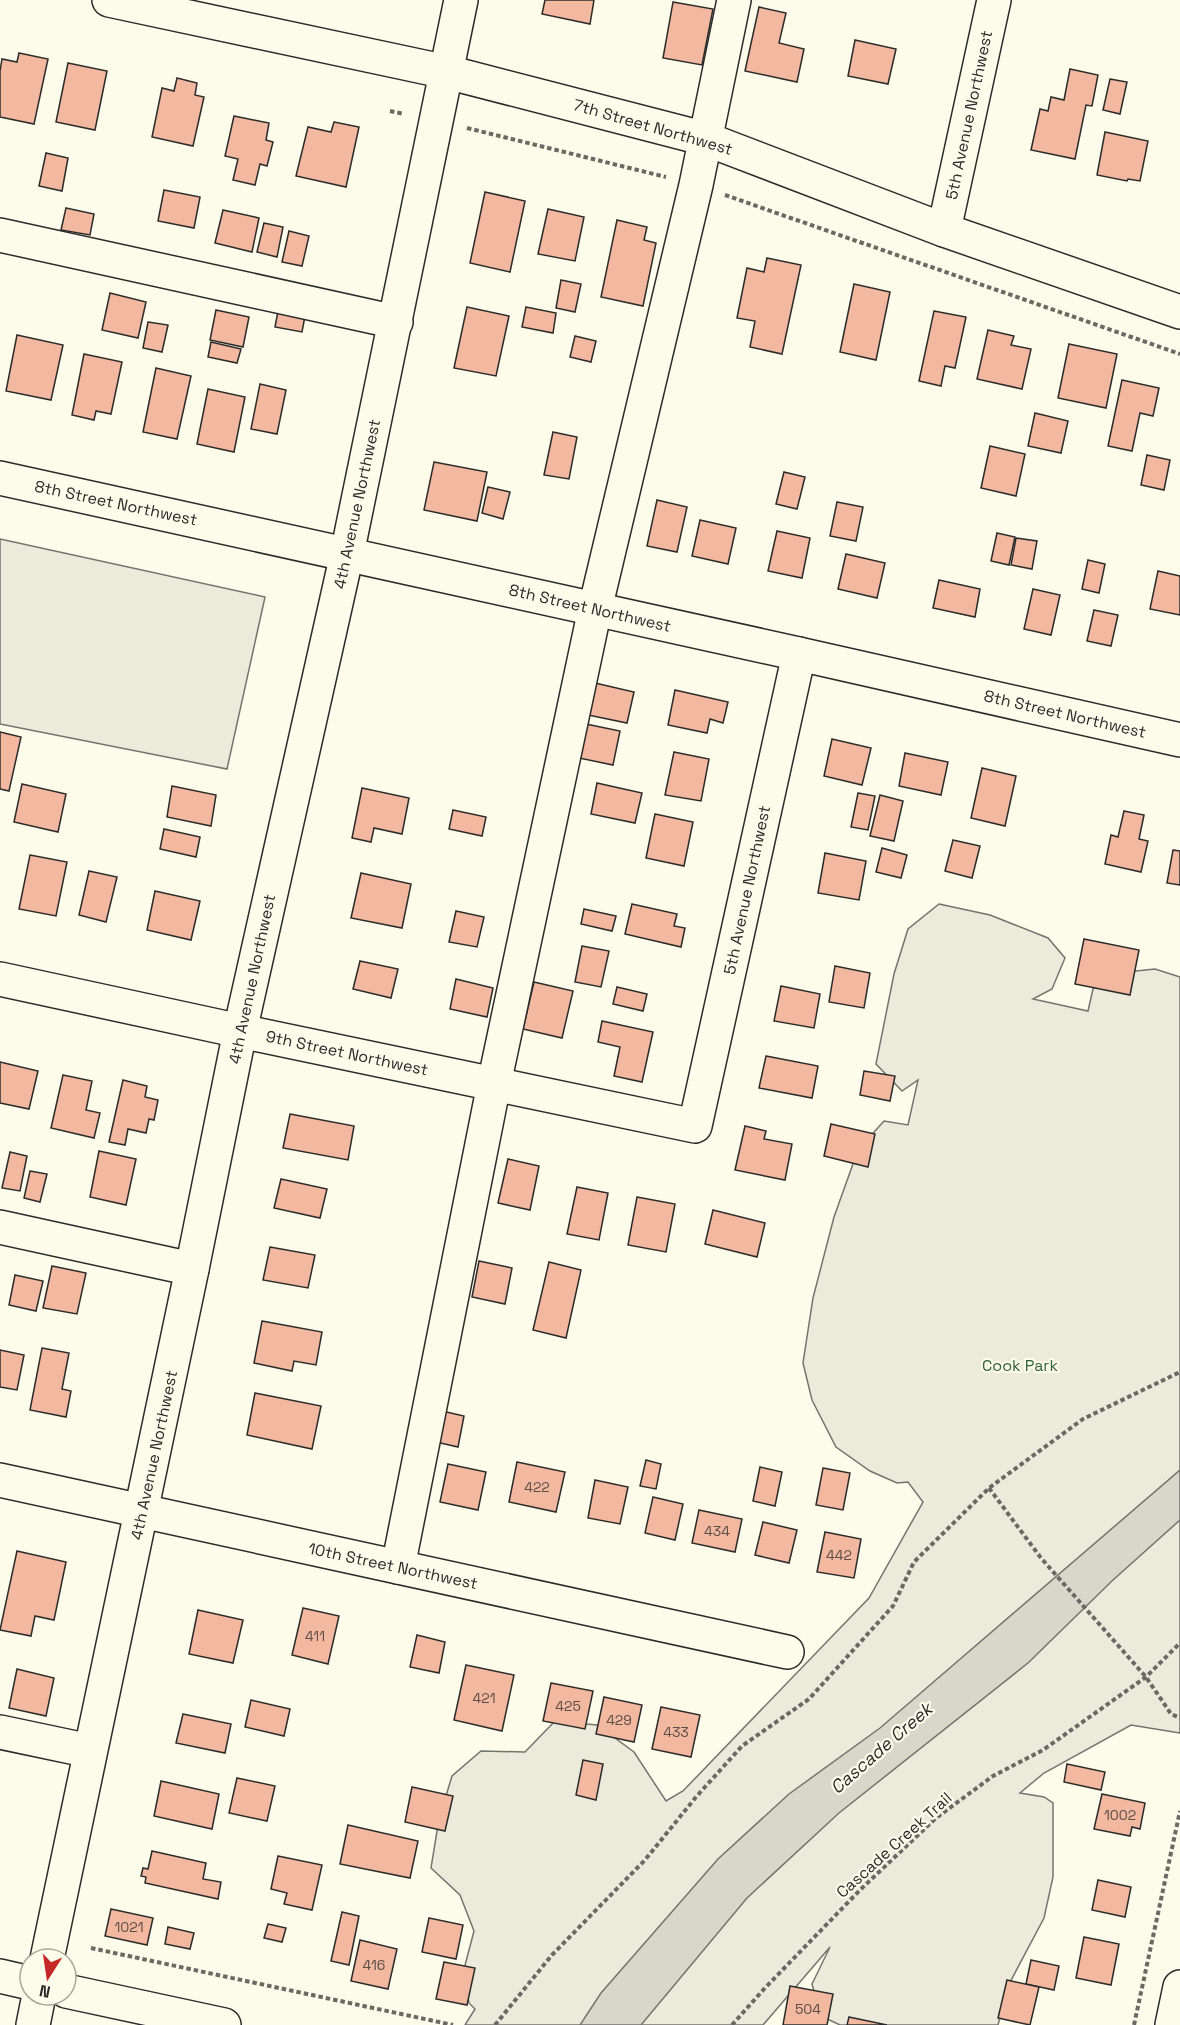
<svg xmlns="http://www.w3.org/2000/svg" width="1180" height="2025" font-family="'Space Grotesk',sans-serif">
	<rect width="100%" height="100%" fill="#fdfbea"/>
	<!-- green -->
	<polygon fill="#ecebdb" stroke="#74746e" stroke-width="1.5" points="939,904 990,915 1048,938 1065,958 1052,989 1033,999 1088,1011 1093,989 1117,973 1155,969 1180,977 1180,1733 1131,1725 1044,1773 1020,1793 1044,1797 1053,1803 1053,1877 1044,1918 1008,1986 998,2025 840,2025 821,2016 812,1984 830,1947 763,2025 465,2025 475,2009 469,2003 463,1973 474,1931 460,1895 431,1868 439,1819 452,1776 481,1751 525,1752 555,1721 597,1725 634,1752 666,1801 683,1791 869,1598 923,1502 908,1482 897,1483 870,1471 836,1447 812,1400 803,1363 813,1298 834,1217 858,1150 884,1121 908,1125 918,1080 902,1091 876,1064 894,974 908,929"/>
	<!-- parking -->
	<polygon fill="#eceadb" stroke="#74746e" stroke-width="1.5" points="0,539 265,597 227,769 0,724"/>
	<!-- water -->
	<polygon fill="#d8d7c9" stroke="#74746e" stroke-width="1.5" points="1180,1470 1180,1520 1113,1580 1028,1663 839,1813 747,1898 641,2025 580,2025 601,1993 718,1859 789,1794 880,1728"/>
	<!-- building -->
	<g fill="#f2b8a0" stroke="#2b2b2b" stroke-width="1.5">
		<polygon points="545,0 594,0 590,24 542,14"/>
		<polygon points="673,2 713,9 702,65 663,58"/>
		<polygon points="759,7 786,13 779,43 804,49 797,82 745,71"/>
		<polygon points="855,40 896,49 888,84 848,76"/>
		<polygon points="19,53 48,59 34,124 0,117 0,71 2,59 17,62"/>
		<polygon points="68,63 107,71 95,130 56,122"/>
		<polygon points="1070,69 1098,75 1092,106 1086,105 1075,159 1031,150 1040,109 1048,111 1051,97 1064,100"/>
		<polygon points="177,78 197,83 195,95 204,97 193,146 152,137 162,88 174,91"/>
		<polygon points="1110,79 1127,82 1120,114 1103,110"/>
		<polygon points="234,116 269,123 266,140 273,142 267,166 260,164 255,185 233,180 238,159 225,156"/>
		<polygon points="334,122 359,127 346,187 296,176 308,127 331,132"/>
		<polygon points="1105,132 1148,141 1140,181 1128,179 1127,181 1097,175"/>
		<polygon points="46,153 68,158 62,191 39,186"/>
		<polygon points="164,190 200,197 194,228 158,221"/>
		<polygon points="485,192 525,201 510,272 470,263"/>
		<polygon points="66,208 94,214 90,235 61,230"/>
		<polygon points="548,209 584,217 575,261 538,254"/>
		<polygon points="223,210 259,218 252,252 215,243"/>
		<polygon points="617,220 647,227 644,240 656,243 643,306 601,297"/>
		<polygon points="264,223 283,227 277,257 257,252"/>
		<polygon points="289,231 309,236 302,266 282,262"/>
		<polygon points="767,258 801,265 782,354 750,347 755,321 737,318 747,268 764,272"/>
		<polygon points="561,280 581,284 575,312 556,308"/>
		<polygon points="854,284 890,292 876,360 840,352"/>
		<polygon points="110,293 146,302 138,338 102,330"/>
		<polygon points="467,307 509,316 496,376 454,368"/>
		<polygon points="526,307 556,313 553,333 522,327"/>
		<polygon points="216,310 249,317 243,347 210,340"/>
		<polygon points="278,311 305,316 302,332 275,327"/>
		<polygon points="934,311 966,317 955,368 945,366 941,386 919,381"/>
		<polygon points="148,322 168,325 162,352 143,348"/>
		<polygon points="988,330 1014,336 1011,345 1031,349 1022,389 977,379"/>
		<polygon points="17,335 63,345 51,400 6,391"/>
		<polygon points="575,336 596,341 591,362 570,357"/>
		<polygon points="211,342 241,349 237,363 208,357"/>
		<polygon points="1069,344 1117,354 1106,408 1058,398"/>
		<polygon points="84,354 122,362 111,414 96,411 94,420 72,415"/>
		<polygon points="156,368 191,376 177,439 143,432"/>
		<polygon points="1122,380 1159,388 1153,416 1140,413 1132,451 1108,446"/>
		<polygon points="260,384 286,390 277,434 251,429"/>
		<polygon points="208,389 245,397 234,452 197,444"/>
		<polygon points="1035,413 1068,421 1061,453 1028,446"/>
		<polygon points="553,432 577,437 569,479 544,475"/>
		<polygon points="990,446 1025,454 1016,496 981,488"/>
		<polygon points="1147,455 1170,460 1164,490 1141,485"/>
		<polygon points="434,462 487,472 477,521 424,510"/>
		<polygon points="784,472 805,477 797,509 776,504"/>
		<polygon points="488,487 510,492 503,519 482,513"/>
		<polygon points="657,500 687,507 677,552 647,546"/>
		<polygon points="837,502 863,507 856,541 830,536"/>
		<polygon points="700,520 736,528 728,564 692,556"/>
		<polygon points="777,531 810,538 802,578 768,571"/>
		<polygon points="997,533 1015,537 1009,565 991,561"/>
		<polygon points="1016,538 1037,541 1032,569 1011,565"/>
		<polygon points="846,554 885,563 877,598 838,589"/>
		<polygon points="1088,560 1105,564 1099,593 1082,589"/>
		<polygon points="1158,571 1180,576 1180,615 1150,609"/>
		<polygon points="939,580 980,589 975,617 933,608"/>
		<polygon points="1033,589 1060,595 1051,635 1024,629"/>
		<polygon points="1094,610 1118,615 1111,646 1087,641"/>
		<polygon points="595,683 634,692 627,723 588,715"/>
		<polygon points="675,690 728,702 723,723 710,719 707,733 668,725"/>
		<polygon points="586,724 620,731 613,765 579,758"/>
		<polygon points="0,732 21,737 9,791 0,789"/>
		<polygon points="832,739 871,748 862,785 824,776"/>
		<polygon points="674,752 709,759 701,801 665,795"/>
		<polygon points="905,753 948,762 941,795 899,786"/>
		<polygon points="982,768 1016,776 1005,826 971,818"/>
		<polygon points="597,783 642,793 635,823 591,814"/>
		<polygon points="22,784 66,794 58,832 14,822"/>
		<polygon points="172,786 216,795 211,826 167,817"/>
		<polygon points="362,788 409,798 402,834 374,828 371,842 352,838"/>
		<polygon points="858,793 875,796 868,830 851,827"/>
		<polygon points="880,795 903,801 894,841 870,836"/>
		<polygon points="453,810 486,817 482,836 449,829"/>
		<polygon points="1124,811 1144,815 1139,839 1148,841 1141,872 1105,864 1111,835 1118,837"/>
		<polygon points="655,814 693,822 684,866 646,858"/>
		<polygon points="164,829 200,837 196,857 160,849"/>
		<polygon points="953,840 980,846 972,878 945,871"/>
		<polygon points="882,848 907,855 901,878 876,872"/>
		<polygon points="1173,850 1180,851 1180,885 1167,883"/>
		<polygon points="825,853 866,861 859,900 818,893"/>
		<polygon points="30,855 67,862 56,916 19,909"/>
		<polygon points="89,871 117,877 106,922 79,915"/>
		<polygon points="361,873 411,884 402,928 351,918"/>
		<polygon points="155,891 200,901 191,940 147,930"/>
		<polygon points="632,904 677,914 674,926 685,928 681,947 625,934"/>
		<polygon points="584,909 616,916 612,931 581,924"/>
		<polygon points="456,911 484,917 477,947 449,942"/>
		<polygon points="1084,939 1139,950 1130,995 1075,984"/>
		<polygon points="582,946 609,951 601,987 575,982"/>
		<polygon points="360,961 398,969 391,998 353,989"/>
		<polygon points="835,966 870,973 864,1008 829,1002"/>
		<polygon points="456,979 493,988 487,1017 450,1009"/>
		<polygon points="534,982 573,991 562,1038 523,1029"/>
		<polygon points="781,986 820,994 814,1028 774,1021"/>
		<polygon points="617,987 647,994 643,1011 613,1004"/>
		<polygon points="602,1021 653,1032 642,1082 614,1076 620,1047 598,1042"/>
		<polygon points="766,1056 818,1066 812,1098 759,1088"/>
		<polygon points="0,1062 38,1071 29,1109 0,1103"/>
		<polygon points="864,1071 895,1076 890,1101 860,1095"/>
		<polygon points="63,1075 92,1081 86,1110 100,1113 94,1138 51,1128"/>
		<polygon points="123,1080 147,1086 145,1097 158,1100 154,1120 149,1119 146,1133 128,1129 125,1145 109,1142"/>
		<polygon points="290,1114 354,1126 348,1160 283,1148"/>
		<polygon points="831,1124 875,1134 868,1167 824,1156"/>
		<polygon points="745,1126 766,1131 764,1139 792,1144 785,1180 735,1170"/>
		<polygon points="99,1151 136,1159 126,1205 90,1197"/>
		<polygon points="10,1152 27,1156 20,1191 2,1188"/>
		<polygon points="508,1159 539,1166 530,1210 498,1203"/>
		<polygon points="30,1171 47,1174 40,1202 24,1198"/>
		<polygon points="281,1179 327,1189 320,1218 274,1208"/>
		<polygon points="577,1187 608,1193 599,1240 567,1234"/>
		<polygon points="637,1197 675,1204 666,1252 628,1245"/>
		<polygon points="713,1210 765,1223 757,1257 705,1244"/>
		<polygon points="270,1247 315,1255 308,1288 263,1280"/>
		<polygon points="479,1261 512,1268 505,1304 472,1297"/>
		<polygon points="549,1262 581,1270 566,1338 533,1330"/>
		<polygon points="52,1266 86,1273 77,1314 43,1308"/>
		<polygon points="15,1275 43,1281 36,1311 9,1305"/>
		<polygon points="262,1321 322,1332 316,1365 294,1361 292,1371 254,1363"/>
		<polygon points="42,1348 69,1353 62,1389 71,1391 66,1417 30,1410"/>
		<polygon points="0,1350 24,1355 17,1390 0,1387"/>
		<polygon points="255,1393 321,1406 312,1449 247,1435"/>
		<polygon points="442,1411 464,1416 458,1447 436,1442"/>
		<polygon points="646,1460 661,1464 656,1489 640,1486"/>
		<polygon points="517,1462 565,1472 556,1512 509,1502"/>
		<polygon points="448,1464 486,1472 478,1510 440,1502"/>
		<polygon points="760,1467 782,1472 775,1506 753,1501"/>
		<polygon points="823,1468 850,1473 843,1510 816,1505"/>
		<polygon points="595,1480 628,1487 620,1524 588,1518"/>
		<polygon points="653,1497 683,1504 675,1540 645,1533"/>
		<polygon points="699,1510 742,1519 735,1552 692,1543"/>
		<polygon points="763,1522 797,1530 789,1563 755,1555"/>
		<polygon points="825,1532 861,1539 854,1578 817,1572"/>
		<polygon points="17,1551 66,1562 54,1620 35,1616 31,1636 0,1630"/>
		<polygon points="303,1608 339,1616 328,1664 292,1655"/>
		<polygon points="198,1610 243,1620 233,1663 189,1654"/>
		<polygon points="417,1635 445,1642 439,1673 410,1667"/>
		<polygon points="466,1665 514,1675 502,1731 454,1720"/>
		<polygon points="17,1669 54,1678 46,1716 9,1708"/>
		<polygon points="551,1683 593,1691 585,1729 543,1721"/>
		<polygon points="604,1697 642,1705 634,1742 596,1734"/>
		<polygon points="251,1700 290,1709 284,1736 245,1727"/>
		<polygon points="661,1707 700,1715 691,1757 652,1749"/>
		<polygon points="183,1714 231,1724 225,1753 176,1743"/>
		<polygon points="583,1760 603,1764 596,1800 576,1795"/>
		<polygon points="1067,1764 1105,1772 1101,1790 1064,1782"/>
		<polygon points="237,1778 275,1786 267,1821 229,1813"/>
		<polygon points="161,1781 219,1794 212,1829 154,1816"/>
		<polygon points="412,1787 453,1796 445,1831 405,1822"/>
		<polygon points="1102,1794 1145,1803 1140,1829 1132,1827 1130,1836 1094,1829"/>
		<polygon points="348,1825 418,1841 410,1878 340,1864"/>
		<polygon points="152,1851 206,1863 203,1879 221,1882 218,1899 145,1883 146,1877 141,1876 143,1868 148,1869"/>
		<polygon points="278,1856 322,1865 312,1910 284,1904 287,1893 271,1889"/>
		<polygon points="1098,1880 1131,1887 1125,1917 1092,1910"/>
		<polygon points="111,1909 153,1918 147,1945 105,1936"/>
		<polygon points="342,1912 359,1916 349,1965 331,1961"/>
		<polygon points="429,1918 463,1925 456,1959 422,1952"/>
		<polygon points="268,1924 286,1928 282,1942 264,1938"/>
		<polygon points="168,1927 194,1933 190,1949 165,1944"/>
		<polygon points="1084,1937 1119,1944 1111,1985 1076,1978"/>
		<polygon points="360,1940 397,1949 388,1989 351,1981"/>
		<polygon points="1031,1960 1059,1966 1054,1990 1026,1984"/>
		<polygon points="444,1962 475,1968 467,2005 436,1999"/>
		<polygon points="1007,1980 1039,1987 1030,2025 998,2018"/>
		<polygon points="790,1986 833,1994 827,2025 783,2025"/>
		<polygon points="849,2017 887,2025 847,2025"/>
	</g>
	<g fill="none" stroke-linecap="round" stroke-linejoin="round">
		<!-- minor casing -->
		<g stroke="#2b2b2b" stroke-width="36">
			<g id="minor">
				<polyline points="944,230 994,0"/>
				<polyline points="0,235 396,322"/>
				<polyline points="0,478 799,654 1180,740"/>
				<polyline points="0,979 240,1031 695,1126 799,654"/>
				<polyline points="0,1227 192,1269"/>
				<polyline points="0,1480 787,1652"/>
				<polyline points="398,1567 494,1084 595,609 696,185 734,0"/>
				<polyline points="0,1732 90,1751"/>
				<polyline points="0,1976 30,1983"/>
				<polyline points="66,1991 224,2025"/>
				<polyline points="1172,2025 1180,1987"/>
			</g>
		</g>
		<!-- major casing -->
		<g stroke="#2b2b2b" stroke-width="36">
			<g id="major">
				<polyline points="109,0 447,72 706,139 944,230 1180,312"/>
				<polyline points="47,1959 192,1269 240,1031 347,554 461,0"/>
				<polyline points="33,2025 39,1995"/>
			</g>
		</g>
		<!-- path -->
		<g stroke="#6a6964" stroke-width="4" stroke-dasharray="4.5 3" stroke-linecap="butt">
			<polyline points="390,111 404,114"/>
			<polyline points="467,128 666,177"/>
			<polyline points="725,195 1180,354"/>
			<polyline points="989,1488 1041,1558 1146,1677 1171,1714 1180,1718"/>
			<polyline points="91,1948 453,2025"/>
			<polyline points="495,2025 552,1955 645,1860 696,1797 742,1746 809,1699 893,1606 914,1562 989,1488 1083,1419 1180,1372"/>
			<polyline points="732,2025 764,1989 860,1890 936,1818 993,1776 1043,1750 1146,1677 1180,1643"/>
			<polyline points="1134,2025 1180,1811"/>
		</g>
		<!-- minor -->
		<use href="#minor" stroke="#fdfbea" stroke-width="33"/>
		<!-- major -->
		<use href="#major" stroke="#fdfbea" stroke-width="33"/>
	</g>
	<g text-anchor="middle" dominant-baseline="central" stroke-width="4.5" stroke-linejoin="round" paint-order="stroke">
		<!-- number labels -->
		<g font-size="14" fill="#5d4e48">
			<text x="537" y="1487">422</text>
			<text x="717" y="1531">434</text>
			<text x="839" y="1555">442</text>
			<text x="315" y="1636">411</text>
			<text x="484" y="1698">421</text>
			<text x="568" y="1706">425</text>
			<text x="619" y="1720">429</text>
			<text x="676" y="1732">433</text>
			<text x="1120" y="1815">1002</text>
			<text x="129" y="1927">1021</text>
			<text x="374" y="1965">416</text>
			<text x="808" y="2009">504</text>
		</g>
		<!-- street labels -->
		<g font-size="16" fill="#2b2b2b" stroke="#fdfbea">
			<text transform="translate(969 115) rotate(-78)">5th Avenue Northwest</text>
			<text transform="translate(653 127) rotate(16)">7th Street Northwest</text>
			<text transform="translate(116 503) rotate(12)">8th Street Northwest</text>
			<text transform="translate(357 504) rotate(-78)">4th Avenue Northwest</text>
			<text transform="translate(590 608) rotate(13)">8th Street Northwest</text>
			<text transform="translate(1065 714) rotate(13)">8th Street Northwest</text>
			<text transform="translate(747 890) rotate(-78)">5th Avenue Northwest</text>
			<text transform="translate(252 979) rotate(-78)">4th Avenue Northwest</text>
			<text transform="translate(347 1053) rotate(12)">9th Street Northwest</text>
			<text transform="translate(154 1455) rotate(-78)">4th Avenue Northwest</text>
			<text transform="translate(393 1566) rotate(12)">10th Street Northwest</text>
			<text transform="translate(894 1845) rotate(-42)">Cascade Creek Trail</text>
		</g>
		<!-- park labels -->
		<g font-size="16" fill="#34623c" stroke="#fdfbea">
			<text x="1020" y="1365">Cook Park</text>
		</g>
		<!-- water labels -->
		<g font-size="18" font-style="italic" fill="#2b2b2b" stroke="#fdfbea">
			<text transform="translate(881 1748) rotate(-41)">Cascade Creek</text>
		</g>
	</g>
	<!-- north arrow -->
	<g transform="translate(48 1977) rotate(192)"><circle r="28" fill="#fdfbea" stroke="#a9a89e" stroke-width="1.5"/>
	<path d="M0-4.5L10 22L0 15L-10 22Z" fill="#c62828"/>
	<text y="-9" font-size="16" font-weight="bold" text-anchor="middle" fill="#2b2b2b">N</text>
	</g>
</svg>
